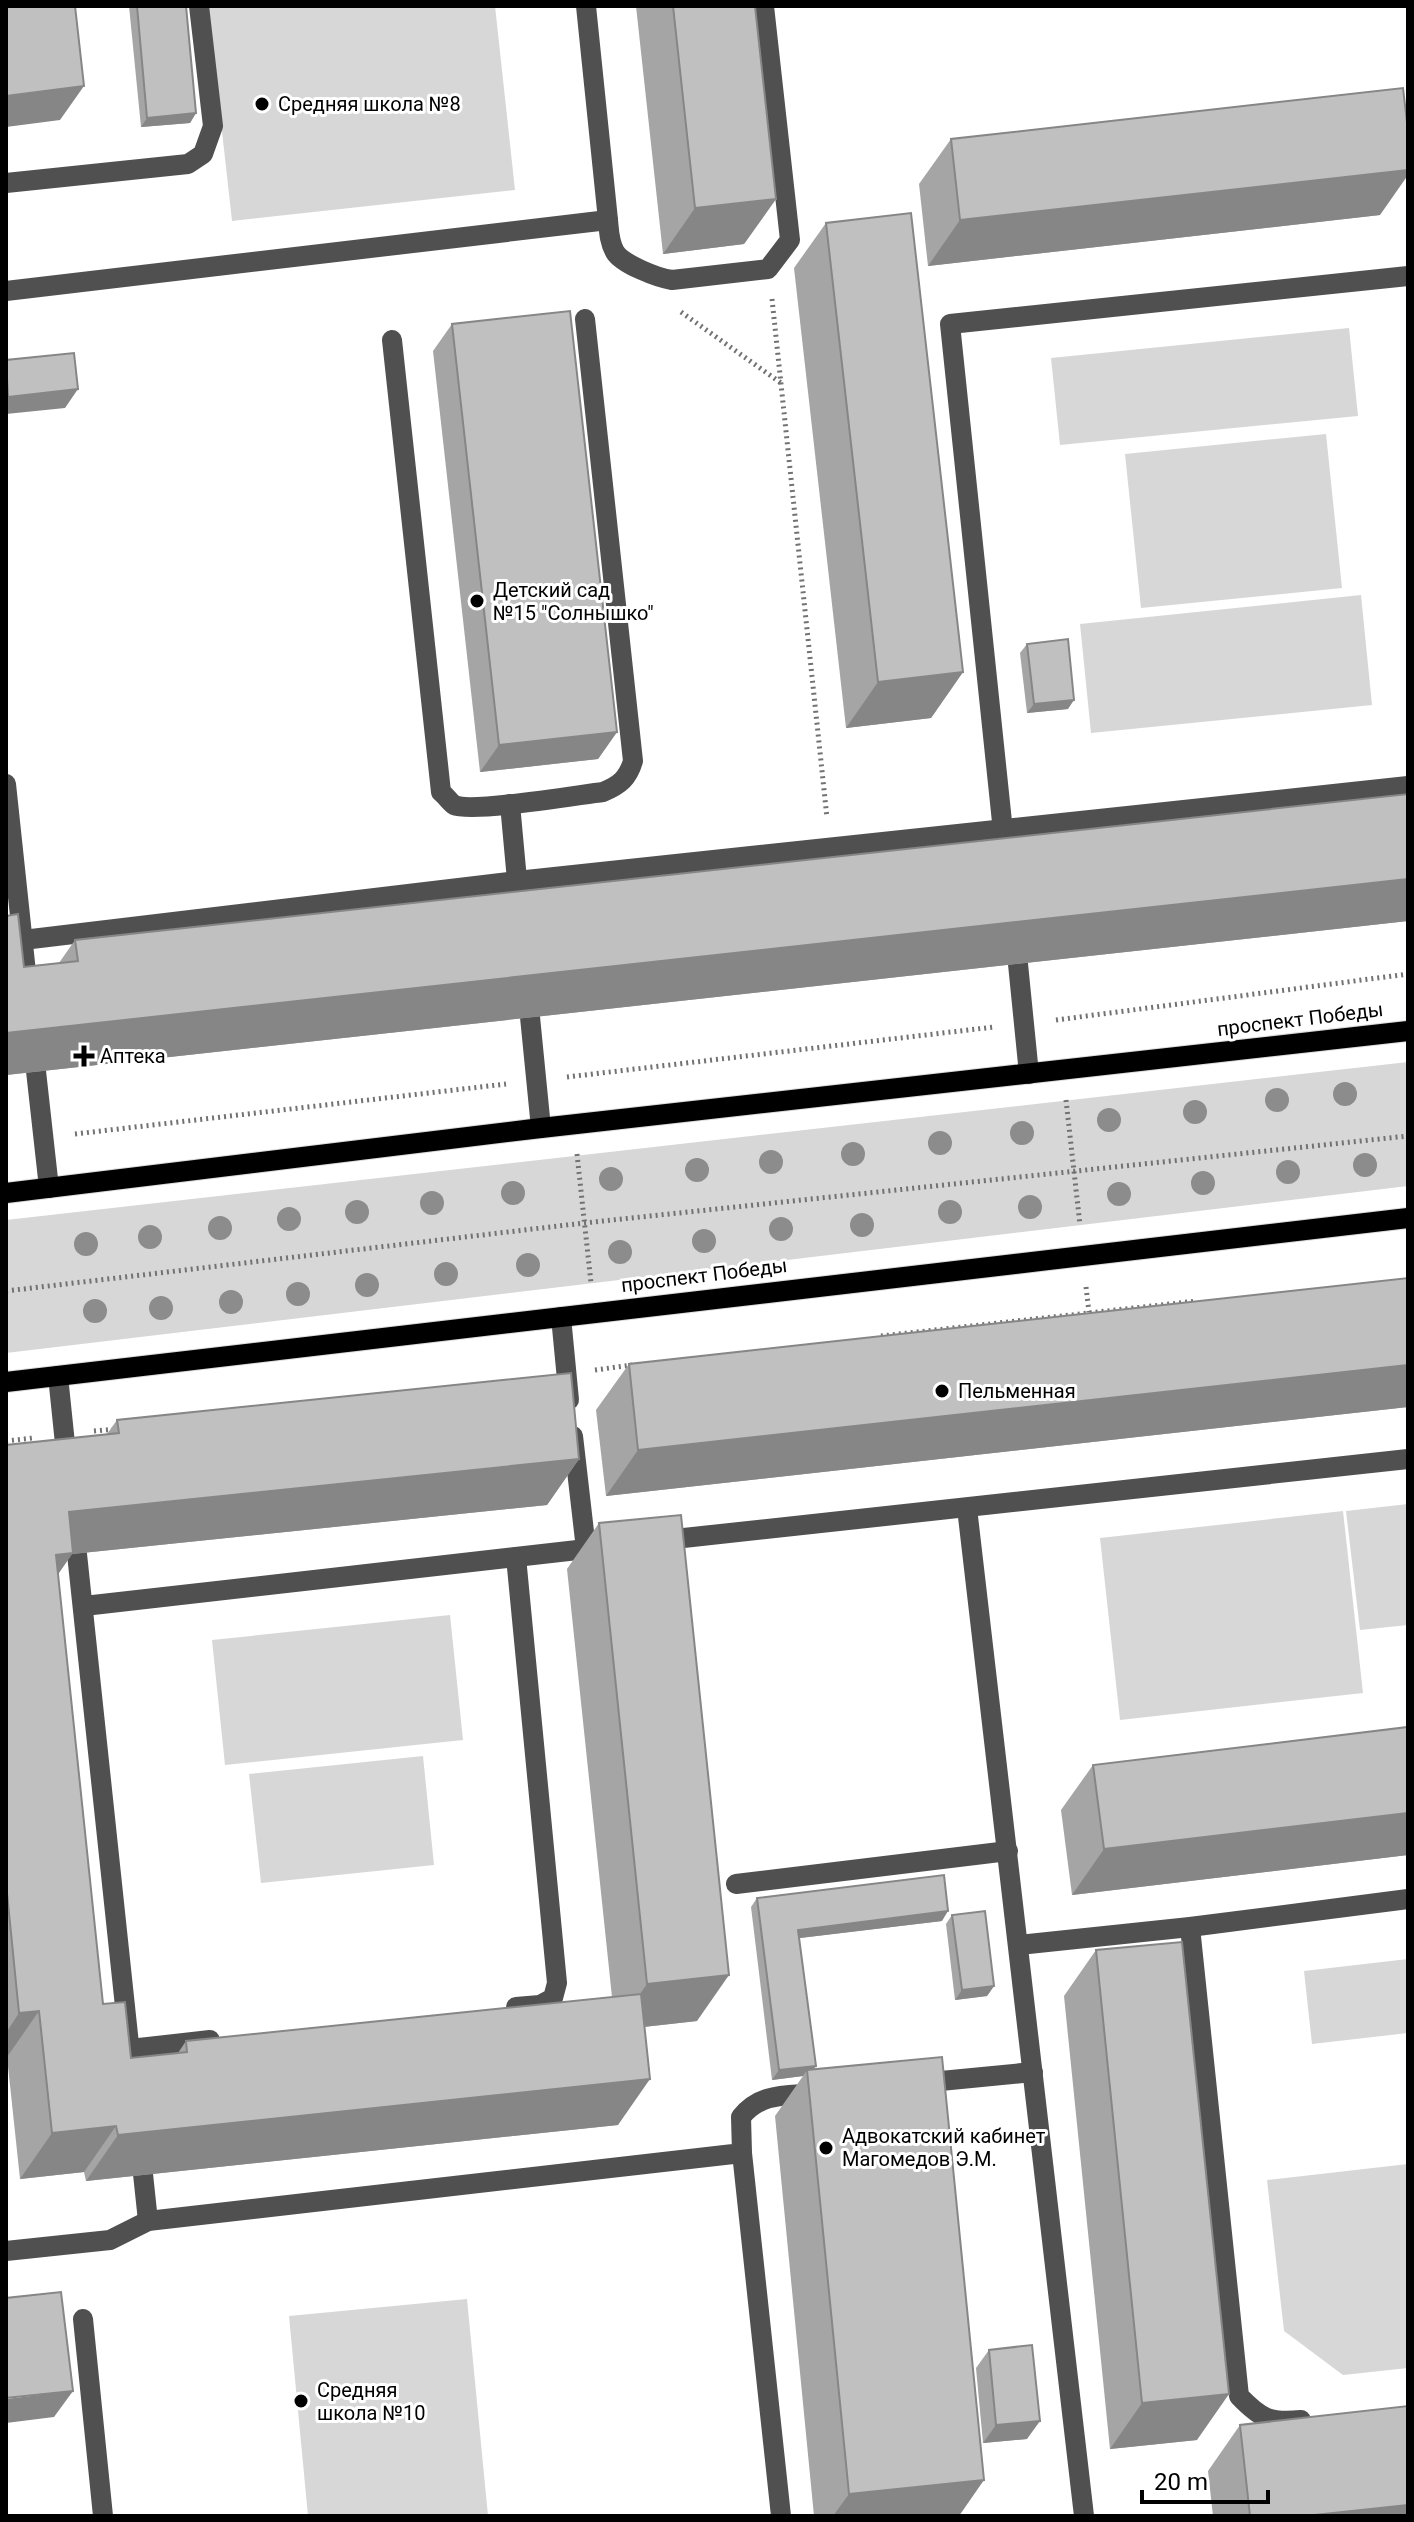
<svg xmlns="http://www.w3.org/2000/svg" width="1414" height="2522" font-family="Roboto,sans-serif">
	<rect width="100%" height="100%" fill="#fff"/>
	<!-- green -->
	<g fill="#d7d7d7">
		<polygon points="208,6 495,6 515,190 232,221"/>
		<polygon points="1349,328 1358,416 1060,445 1051,358"/>
		<polygon points="1326,434 1342,588 1141,608 1125,454"/>
		<polygon points="1361,595 1372,705 1091,733 1080,624"/>
		<polygon points="1408,1062 1408,1186 6,1353 6,1220"/>
		<polygon points="1408,1504 1408,1625 1360,1630 1346,1511"/>
		<polygon points="1343,1511 1363,1693 1120,1720 1100,1538"/>
		<polygon points="450,1615 463,1740 225,1765 212,1640"/>
		<polygon points="423,1756 434,1865 261,1883 249,1774"/>
		<polygon points="1408,1959 1408,2033 1312,2044 1304,1971"/>
		<polygon points="1408,2164 1408,2368 1343,2375 1284,2331 1267,2180"/>
		<polygon points="467,2299 488,2516 308,2516 289,2316"/>
	</g>
	<g fill="none" stroke-linecap="round" stroke-linejoin="round">
		<!-- major casing -->
		<g stroke="#dbdbdb" stroke-width="22">
			<g id="major">
				<polyline points="6,1193 541,1128 1408,1031"/>
				<polyline points="6,1382 1408,1218"/>
			</g>
		</g>
		<!-- path -->
		<g stroke="#727272" stroke-width="5" stroke-dasharray="2 4" stroke-linecap="butt">
			<polyline points="772,299 827,818"/>
			<polyline points="681,312 781,383"/>
			<polyline points="1056,1020 1408,974"/>
			<polyline points="567,1077 994,1027"/>
			<polyline points="1066,1100 1080,1225"/>
			<polyline points="75,1134 506,1084"/>
			<polyline points="577,1154 591,1283"/>
			<polyline points="1086,1287 1089,1312"/>
			<polyline points="6,1291 584,1223 1408,1136"/>
			<polyline points="881,1336 1197,1301"/>
			<polyline points="595,1370 632,1365"/>
			<polyline points="94,1431 116,1429"/>
			<polyline points="6,1441 33,1438"/>
		</g>
		<!-- minor -->
		<g stroke="#505050" stroke-width="20">
			<polyline points="586,6 608,220"/>
			<polyline points="6,183 188,164 203,154 213,126 199,6"/>
			<path d="M6 291 608 220C609 230 609 242 615 252 622 264 658 278 672 280L768 269 790 240 764 6"/>
			<path d="M392 340 441 792C445 795 450 802 454 805 472 813 578 795 603 792 620 785 628 778 633 761L585 319"/>
			<polyline points="6,784 28,991"/>
			<polyline points="510,804 518,891"/>
			<polyline points="1004,841 950,324 1408,276"/>
			<polyline points="23,940 517,881 1408,786"/>
			<polyline points="1018,964 1029,1074"/>
			<polyline points="530,1017 541,1128"/>
			<polyline points="36,1071 49,1188"/>
			<polyline points="561,1317 569,1400"/>
			<polyline points="58,1376 67,1463"/>
			<polyline points="573,1436 586,1549"/>
			<polyline points="967,1508 1084,2516"/>
			<polyline points="656,1541 1408,1459"/>
			<polyline points="77,1554 131,2063"/>
			<polyline points="516,1557 557,1983 553,1998 540,2005 516,2007"/>
			<polyline points="84,1606 604,1547"/>
			<polyline points="736,1884 1008,1851"/>
			<path d="M1190 1927 1239 2396C1261 2419 1270 2423 1301 2420"/>
			<polyline points="1019,1945 1190,1927 1408,1899"/>
			<polyline points="130,2049 210,2040"/>
			<polyline points="920,2083 1033,2072"/>
			<polyline points="742,2153 781,2516"/>
			<polyline points="143,2174 148,2221"/>
			<path d="M6 2251 110 2240 148 2221 742 2153 741 2117C761 2092 787 2096 816 2093"/>
			<polyline points="83,2319 103,2516"/>
		</g>
		<!-- major -->
		<use href="#major" stroke="#000" stroke-width="20"/>
	</g>
	<!-- trees -->
	<g fill="#8c8c8c">
		<circle cx="1345" cy="1094" r="12"/>
		<circle cx="1277" cy="1100" r="12"/>
		<circle cx="1195" cy="1112" r="12"/>
		<circle cx="1109" cy="1120" r="12"/>
		<circle cx="1022" cy="1133" r="12"/>
		<circle cx="940" cy="1143" r="12"/>
		<circle cx="853" cy="1154" r="12"/>
		<circle cx="771" cy="1162" r="12"/>
		<circle cx="1365" cy="1165" r="12"/>
		<circle cx="697" cy="1170" r="12"/>
		<circle cx="1288" cy="1172" r="12"/>
		<circle cx="611" cy="1179" r="12"/>
		<circle cx="1203" cy="1183" r="12"/>
		<circle cx="513" cy="1193" r="12"/>
		<circle cx="1119" cy="1194" r="12"/>
		<circle cx="432" cy="1203" r="12"/>
		<circle cx="1030" cy="1207" r="12"/>
		<circle cx="357" cy="1212" r="12"/>
		<circle cx="950" cy="1212" r="12"/>
		<circle cx="289" cy="1219" r="12"/>
		<circle cx="862" cy="1225" r="12"/>
		<circle cx="220" cy="1228" r="12"/>
		<circle cx="781" cy="1229" r="12"/>
		<circle cx="150" cy="1237" r="12"/>
		<circle cx="704" cy="1241" r="12"/>
		<circle cx="86" cy="1244" r="12"/>
		<circle cx="620" cy="1252" r="12"/>
		<circle cx="528" cy="1265" r="12"/>
		<circle cx="446" cy="1274" r="12"/>
		<circle cx="367" cy="1285" r="12"/>
		<circle cx="298" cy="1294" r="12"/>
		<circle cx="231" cy="1302" r="12"/>
		<circle cx="161" cy="1308" r="12"/>
		<circle cx="95" cy="1311" r="12"/>
	</g>
	<!-- wall -->
	<g fill="#a5a5a5">
		<polygon points="129,6 186,6 196,113 190,123 141,127"/>
		<polygon points="636,6 755,6 776,199 744,244 663,254"/>
		<polygon points="951,139 1380,215 928,266 919,184"/>
		<polygon points="826,223 963,672 931,718 846,728 794,268"/>
		<polygon points="452,324 617,732 598,759 480,772 433,351"/>
		<polygon points="1027,644 1068,709 1027,713 1020,653"/>
		<polygon points="1408,794 1408,921 6,1075 6,916 24,967 59,963 75,940"/>
		<polygon points="1408,1278 1408,1407 606,1496 596,1410 629,1364"/>
		<polygon points="117,1420 579,1459 547,1505 72,1554 58,1574 103,2004 131,2058 178,2053 186,2041 612,1997 567,1569 599,1523 697,2021 644,2027 618,2125 86,2181 84,2172 20,2179 7,2057 6,2057 6,1445 107,1434"/>
		<polygon points="1408,1727 1408,1855 1072,1895 1061,1810 1093,1765"/>
		<polygon points="757,1898 942,1921 799,1938 816,2066 813,2070 959,2516 814,2516 775,2116 803,2076 772,2080 751,1907"/>
		<polygon points="952,1915 994,1986 987,1996 955,2000 946,1924"/>
		<polygon points="1096,1950 1197,2440 1110,2449 1064,1996"/>
		<polygon points="989,2350 1027,2439 983,2443 976,2368"/>
		<polygon points="1240,2425 1408,2516 1213,2516 1208,2471"/>
	</g>
	<!-- shaded-wall -->
	<g fill="#868686">
		<polygon points="84,86 60,120 6,127 6,96"/>
		<polygon points="196,113 190,123 141,127 147,118"/>
		<polygon points="1408,170 1408,175 1380,215 928,266 960,220"/>
		<polygon points="776,199 744,244 663,254 695,208"/>
		<polygon points="78,389 65,408 6,414 6,399 8,397"/>
		<polygon points="963,672 931,718 846,728 878,682"/>
		<polygon points="1074,700 1068,709 1027,713 1034,704"/>
		<polygon points="617,732 598,759 480,772 499,745"/>
		<polygon points="1408,879 1408,921 6,1075 6,1033"/>
		<polygon points="1408,1365 1408,1407 606,1496 638,1450"/>
		<polygon points="579,1459 547,1505 72,1554 41,1599 69,1512"/>
		<polygon points="1408,1813 1408,1855 1072,1895 1104,1849"/>
		<polygon points="948,1911 942,1921 792,1939 798,1930"/>
		<polygon points="729,1975 697,2021 615,2030 647,1984"/>
		<polygon points="994,1986 987,1996 955,2000 962,1990"/>
		<polygon points="39,2011 7,2057 6,2057 6,2033 19,2013"/>
		<polygon points="816,2066 809,2075 807,2070 803,2076 772,2080 779,2070"/>
		<polygon points="650,2079 618,2125 86,2181 118,2135"/>
		<polygon points="116,2126 84,2172 20,2179 52,2133"/>
		<polygon points="73,2391 54,2417 6,2423 6,2399"/>
		<polygon points="1229,2394 1197,2440 1110,2449 1142,2403"/>
		<polygon points="1040,2421 1027,2439 983,2443 996,2425"/>
		<polygon points="984,2480 959,2516 833,2516 849,2494"/>
		<polygon points="1408,2505 1408,2516 1305,2516"/>
	</g>
	<!-- building -->
	<g fill="#c0c0c0" stroke="#868686" stroke-width="2">
		<polygon points="6,6 75,6 84,86 6,96"/>
		<polygon points="137,6 186,6 196,113 147,118"/>
		<polygon points="673,6 755,6 776,199 695,208"/>
		<polygon points="1403,88 1408,131 1408,170 960,220 951,139"/>
		<polygon points="911,213 963,672 878,682 826,223"/>
		<polygon points="570,311 617,732 499,745 452,324"/>
		<polygon points="74,353 78,389 8,397 6,360"/>
		<polygon points="1068,639 1074,700 1034,704 1027,644"/>
		<polygon points="1408,794 1408,879 6,1033 6,916 18,914 24,967 78,961 75,940"/>
		<polygon points="1408,1278 1408,1365 638,1450 629,1364"/>
		<polygon points="571,1373 579,1459 69,1512 73,1553 56,1555 103,2004 125,2002 131,2058 187,2052 186,2041 641,1994 650,2079 118,2135 116,2126 52,2133 39,2011 19,2013 6,1883 6,1445 119,1433 117,1420"/>
		<polygon points="681,1515 729,1975 647,1984 599,1523"/>
		<polygon points="1408,1727 1408,1813 1104,1849 1093,1765"/>
		<polygon points="944,1875 948,1911 798,1930 816,2066 779,2070 757,1898"/>
		<polygon points="985,1911 994,1986 962,1990 952,1915"/>
		<polygon points="1182,1942 1229,2394 1142,2403 1096,1950"/>
		<polygon points="942,2057 984,2480 849,2494 807,2070"/>
		<polygon points="61,2292 73,2391 6,2398 6,2298"/>
		<polygon points="1032,2345 1040,2421 996,2425 989,2350"/>
		<polygon points="1408,2406 1408,2505 1305,2516 1250,2516 1240,2425"/>
	</g>
	<!-- markers -->
	<g fill="#000" stroke="#fff" stroke-width="3">
		<circle cx="262" cy="104" r="8"/>
		<circle cx="477" cy="601" r="8"/>
		<path d="M80 1044h8v8h8v8h-8v8h-8v-8h-8v-8h8z"/>
		<circle cx="942" cy="1391" r="8"/>
		<circle cx="826" cy="2148" r="8"/>
		<circle cx="301" cy="2401" r="8"/>
	</g>
	<g text-anchor="middle" dominant-baseline="central" stroke-width="6" stroke-linejoin="round" paint-order="stroke">
		<!-- poi labels -->
		<g font-size="20" fill="#000" stroke="#fff" text-anchor="start">
			<text x="278" y="104">Средняя школа №8</text>
			<text x="493" y="590">Детский сад<tspan x="493" dy="23">№15 "Солнышко"</tspan></text>
			<text x="100" y="1056">Аптека</text>
			<text x="958" y="1391">Пельменная</text>
			<text x="842" y="2136">Адвокатский кабинет<tspan x="842" dy="23">Магомедов Э.М.</tspan></text>
			<text x="317" y="2390">Средняя<tspan x="317" dy="23">школа №10</tspan></text>
		</g>
		<!-- street labels -->
		<g font-size="20" fill="#000" stroke="#fff">
			<text transform="translate(1300 1019) rotate(-7)">проспект Победы</text>
			<text transform="translate(704 1275) rotate(-7)">проспект Победы</text>
		</g>
	</g>
	<!-- border -->
	<rect width="1414" height="2522" fill="none" stroke="#000000" stroke-width="16"/>
	<!-- scale -->
	<path d="M1142 2490v12h126v-12" fill="none" stroke="#000000" stroke-width="4"/>
	<text x="1154" y="2490" font-size="24" fill="#000000" stroke="#ffffff" stroke-width="6" paint-order="stroke">20 m</text>
</svg>
